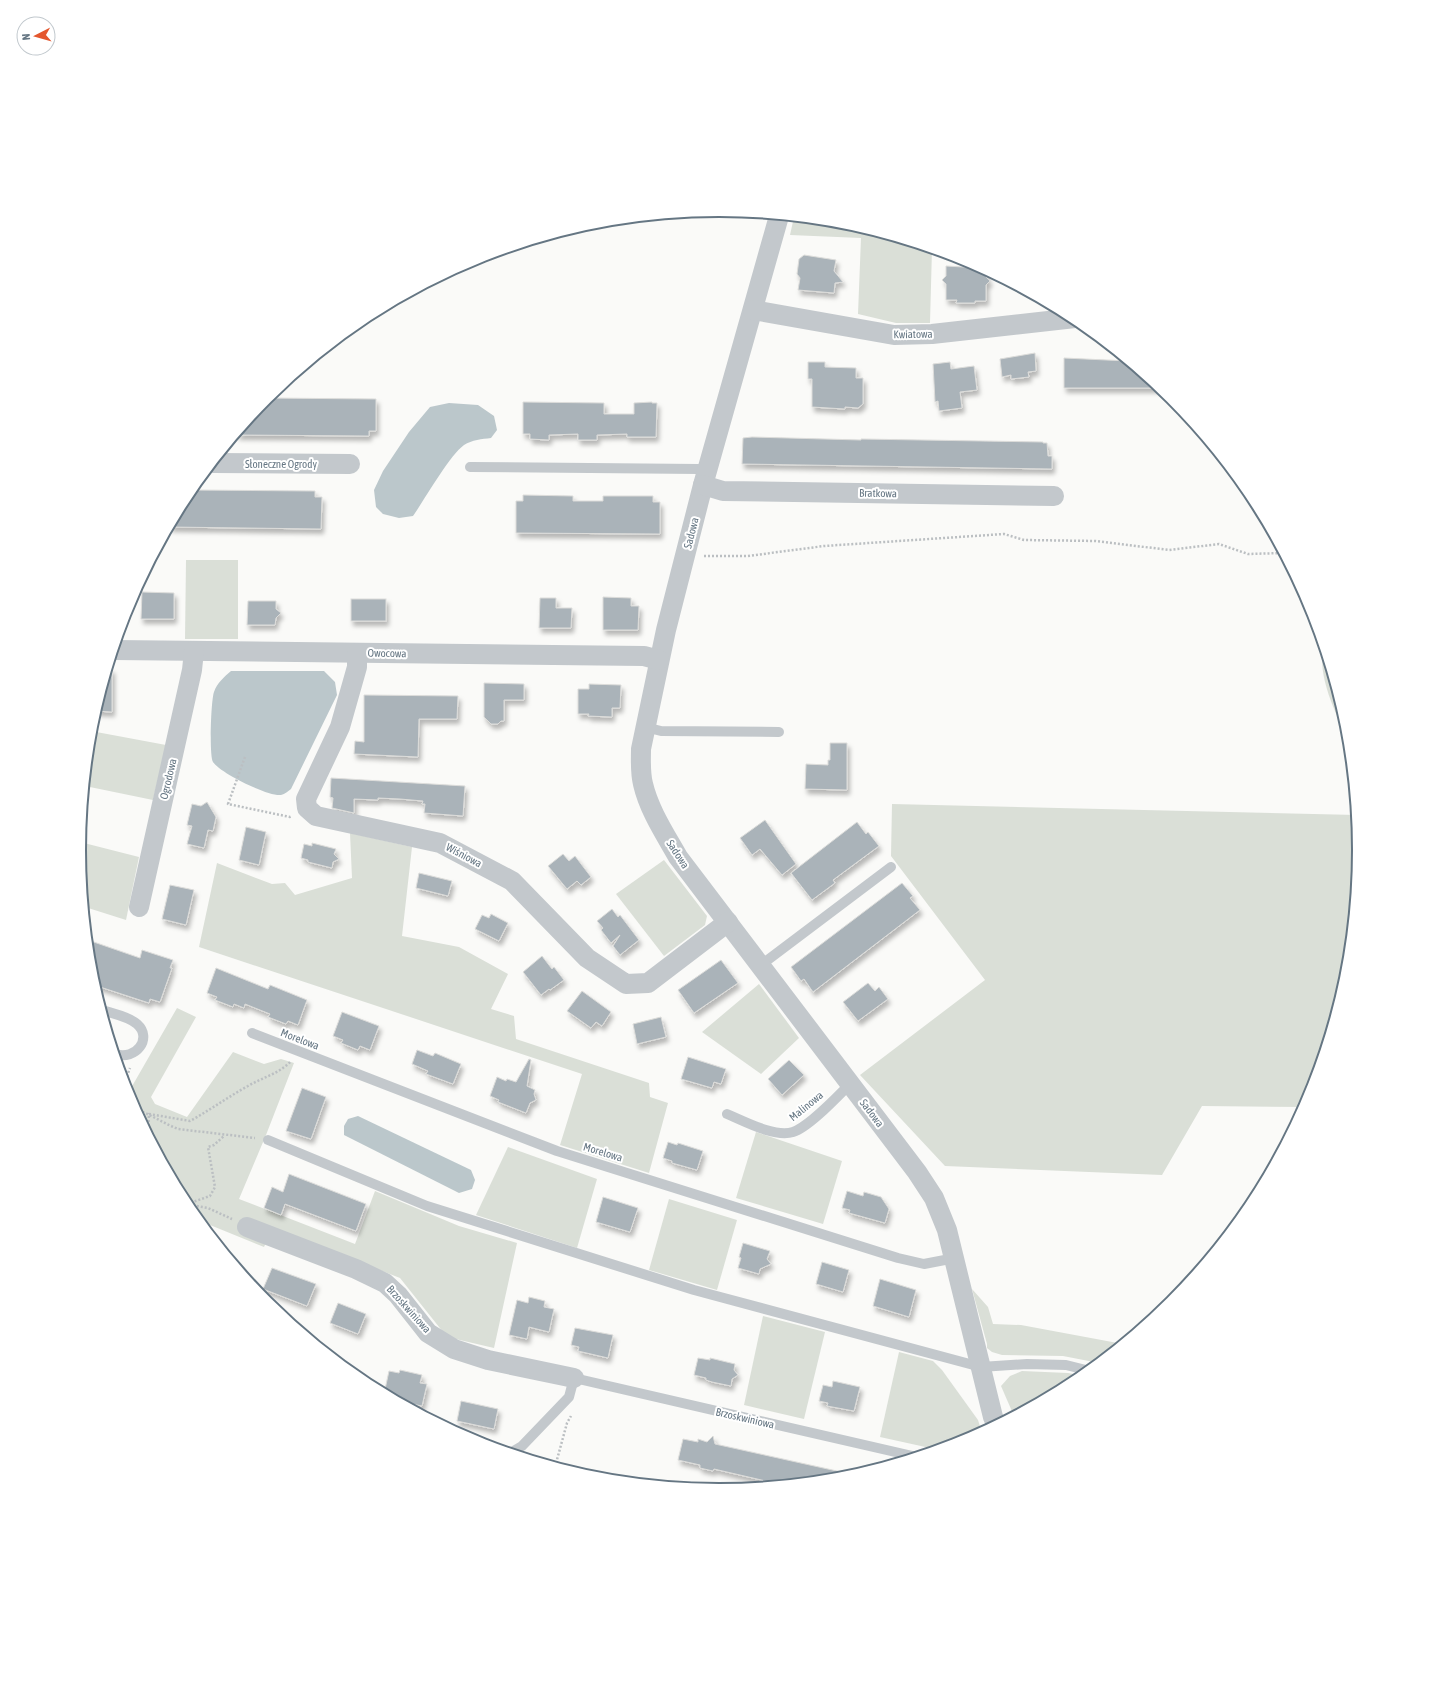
<svg xmlns="http://www.w3.org/2000/svg" width="1439" height="1701" font-family="'Asap Condensed',sans-serif">
	<defs>
		<filter id="shadow"><feDropShadow dx="2.5" dy="4.5" stdDeviation="2" flood-color="#0004"/></filter>
	</defs>
	<rect width="100%" height="100%" fill="#fafaf8"/>
	<!-- green -->
	<g fill="#dadfd7">
		<polygon points="794,217 845,222 877,232 877,238 899,239 932,249 930,323 896,323 858,314 861,238 790,235"/>
		<polygon points="186,560 238,560 238,639 185,639"/>
		<path d="M1324 649 1348 726 1349 737C1336 719 1316 671 1324 649Z"/>
		<polygon points="91,731 166,745 153,800 85,786"/>
		<polygon points="892,804 1357,815 1360,851 1348,976 1311,1096 1305,1107 1202,1106 1162,1175 945,1166 860,1075 985,980 891,856"/>
		<polygon points="350,833 412,847 402,936 459,947 508,974 491,1009 514,1016 516,1039 649,1083 650,1097 668,1103 649,1173 560,1145 582,1074 199,947 217,863 272,884 285,883 295,895 352,878"/>
		<polygon points="80,842 139,857 126,920 85,907 79,850"/>
		<polygon points="664,860 707,916 705,925 664,956 616,894"/>
		<polygon points="759,984 799,1038 761,1074 702,1032"/>
		<polygon points="177,1008 196,1017 151,1097 155,1104 187,1117 233,1052 264,1064 281,1059 294,1063 266,1135 239,1199 355,1244 375,1191 459,1226 517,1243 494,1348 447,1337 400,1278 273,1228 264,1247 210,1225 203,1226 187,1206 127,1095"/>
		<polygon points="756,1132 842,1161 823,1224 736,1198"/>
		<polygon points="508,1147 597,1179 577,1248 476,1215"/>
		<polygon points="669,1199 737,1220 717,1290 649,1270"/>
		<polygon points="972,1289 988,1307 993,1324 1021,1325 1123,1344 1099,1363 1063,1356 1002,1355 992,1352 987,1348 987,1344"/>
		<polygon points="763,1316 825,1332 804,1419 744,1405"/>
		<polygon points="899,1352 933,1361 942,1370 978,1420 982,1433 964,1442 939,1450 880,1437"/>
		<polygon points="1022,1371 1068,1373 1084,1376 1075,1383 1014,1416 1001,1386 1010,1376"/>
	</g>
	<!-- water -->
	<g fill="#bbc7cb">
		<path d="M449 403 478 405 494 416 497 430 491 438C482 439 472 440 464 445 449 456 425 499 413 516L399 518 383 514 376 507 374 490 383 471 409 432 430 407Z"/>
		<path d="M231 671H324L335 682 337 695 291 789C288 791 285 794 281 795 269 797 220 773 213 762 209 756 211 700 214 692 217 683 224 677 231 671Z"/>
		<polygon points="358,1116 471,1170 475,1180 472,1189 459,1193 344,1135 344,1126 348,1119"/>
	</g>
	<!-- building -->
	<g fill="#aab3b9" stroke="#dcdcda" filter="url(#shadow)">
		<polygon points="804,255 836,260 834,271 843,282 835,283 834,293 798,290 800,278 797,274 799,259"/>
		<polygon points="946,266 981,268 987,270 986,277 990,281 986,285 986,301 975,301 975,303 956,303 957,300 946,300 946,284 942,280 946,276"/>
		<polygon points="1035,353 1036,371 1028,372 1029,377 1011,379 1011,375 1002,377 1000,359"/>
		<polygon points="1064,358 1128,361 1161,388 1064,388"/>
		<polygon points="808,362 825,362 825,367 856,368 856,378 863,378 863,404 858,408 845,407 845,409 812,407 812,379 808,379"/>
		<polygon points="950,362 951,369 974,366 977,390 960,392 962,408 939,411 938,401 935,402 933,364"/>
		<polygon points="266,398 376,399 376,431 369,431 369,436 236,435"/>
		<polygon points="523,402 604,403 604,414 634,414 634,403 652,402 652,403 657,403 656,437 627,437 627,434 597,435 597,440 578,440 578,434 549,435 549,440 530,439 530,434 523,434"/>
		<polygon points="752,437 861,440 861,439 1043,442 1043,443 1047,443 1048,456 1052,456 1052,469 742,464 743,438"/>
		<polygon points="190,490 315,491 315,497 322,497 321,529 169,527"/>
		<polygon points="523,495 573,496 573,501 603,501 603,496 653,496 653,502 660,502 660,534 516,533 516,501 523,501"/>
		<polygon points="142,592 174,593 174,619 141,619"/>
		<polygon points="603,597 631,598 631,606 639,606 638,630 603,630"/>
		<polygon points="540,598 556,598 556,608 572,608 571,628 539,628"/>
		<rect x="351" y="599" width="35" height="22"/>
		<polygon points="248,601 276,601 276,609 281,613 276,618 275,625 247,625"/>
		<polygon points="108,669 112,669 112,712 96,711"/>
		<polygon points="484,683 524,684 524,700 504,700 504,721 501,721 498,724 491,724 484,717"/>
		<polygon points="589,684 621,685 620,708 612,708 612,717 588,716 589,714 578,714 578,689 589,689"/>
		<polygon points="364,695 458,696 457,719 419,719 418,757 354,754 355,741 364,742"/>
		<polygon points="830,743 847,743 847,790 805,789 806,764 828,765 828,760 830,760"/>
		<polygon points="331,778 465,786 463,816 424,813 425,804 422,804 423,801 400,799 378,798 378,800 354,799 354,813 332,808 333,798 330,797"/>
		<polygon points="207,802 216,817 213,831 208,830 204,848 187,844 192,826 187,825 192,804 201,806"/>
		<polygon points="765,820 796,864 782,875 760,849 752,855 740,838"/>
		<polygon points="857,822 866,834 868,832 879,846 833,880 835,883 812,900 791,873"/>
		<polygon points="246,827 266,832 259,865 239,860"/>
		<polygon points="312,843 336,849 334,854 339,859 333,862 332,868 308,862 308,860 301,858 304,844 312,846"/>
		<polygon points="563,854 569,861 575,856 591,877 581,885 577,881 567,889 548,866"/>
		<polygon points="419,873 452,881 448,896 416,888"/>
		<polygon points="902,883 913,896 910,898 920,910 813,992 804,979 801,981 791,967"/>
		<polygon points="170,885 194,890 186,925 162,919"/>
		<polygon points="612,909 618,917 620,915 639,940 620,955 613,946 620,935 611,943 601,930 603,928 597,921"/>
		<polygon points="491,914 508,923 499,941 475,929 482,915 489,918"/>
		<polygon points="88,940 140,958 142,950 173,960 170,968 172,968 160,1002 150,999 149,1003 94,985 91,975"/>
		<polygon points="542,956 552,969 554,967 564,980 550,990 549,989 541,995 523,972"/>
		<polygon points="721,960 738,983 694,1013 678,990"/>
		<polygon points="216,968 268,989 270,985 307,1000 298,1025 288,1021 286,1024 268,1017 270,1014 245,1004 244,1008 234,1004 233,1007 215,1000 217,997 207,993"/>
		<polygon points="868,983 875,991 879,987 888,999 858,1021 843,1002"/>
		<polygon points="582,991 611,1012 602,1026 596,1022 591,1028 567,1011"/>
		<polygon points="342,1012 379,1026 370,1050 360,1046 358,1050 341,1043 343,1040 333,1036"/>
		<polygon points="661,1017 666,1037 637,1044 633,1024"/>
		<polygon points="417,1050 433,1056 435,1053 461,1064 453,1084 426,1074 428,1071 412,1064"/>
		<polygon points="688,1057 726,1069 721,1084 714,1082 712,1088 681,1079"/>
		<polygon points="529,1059 531,1060 527,1086 535,1090 534,1094 536,1100 530,1103 526,1113 498,1102 499,1100 490,1096 497,1077 506,1081 507,1079 516,1082"/>
		<polygon points="789,1060 804,1075 782,1095 768,1079"/>
		<polygon points="302,1088 326,1097 311,1139 286,1131"/>
		<polygon points="668,1142 677,1145 678,1143 703,1151 697,1170 672,1163 672,1161 663,1158"/>
		<polygon points="289,1174 366,1204 356,1231 285,1204 281,1215 264,1208 272,1187 283,1192"/>
		<polygon points="847,1191 863,1196 864,1192 881,1197 889,1209 885,1223 849,1213 850,1210 842,1208"/>
		<polygon points="603,1197 638,1208 630,1232 596,1222"/>
		<polygon points="743,1243 770,1251 767,1259 771,1264 760,1269 759,1274 738,1268 741,1258 739,1257"/>
		<polygon points="822,1262 849,1270 843,1292 816,1284"/>
		<polygon points="272,1268 316,1284 307,1306 263,1289"/>
		<polygon points="880,1279 916,1290 909,1317 873,1306"/>
		<polygon points="529,1297 545,1301 544,1307 554,1309 549,1332 529,1327 527,1339 509,1335 517,1300 528,1303"/>
		<polygon points="338,1303 366,1314 358,1334 330,1323"/>
		<polygon points="575,1328 613,1335 608,1358 578,1351 579,1347 571,1345"/>
		<polygon points="698,1358 710,1360 710,1358 735,1364 734,1370 738,1375 732,1379 731,1386 712,1382 706,1380 706,1378 694,1375"/>
		<polygon points="400,1370 422,1375 420,1383 427,1384 422,1406 397,1401 384,1394 389,1371 399,1373"/>
		<polygon points="833,1381 860,1387 854,1411 827,1406 828,1403 819,1401 823,1385 832,1387"/>
		<polygon points="461,1401 498,1409 494,1429 457,1421"/>
		<polygon points="713,1436 715,1444 855,1475 844,1479 783,1485 714,1469 713,1471 700,1468 700,1465 678,1460 683,1439 698,1442 698,1439 707,1442"/>
	</g>
	<g fill="none" stroke-linecap="round" stroke-linejoin="round">
		<!-- path -->
		<g stroke="#bbbfc2" stroke-width="2.5" stroke-dasharray="2 2" stroke-linecap="butt">
			<polyline points="704,556 748,556 824,546 1004,534 1024,540 1096,541 1169,550 1219,544 1248,554 1283,553"/>
			<polyline points="245,757 228,804 290,817 292,816"/>
			<polyline points="124,1084 130,1068"/>
			<path d="M135 1109C150 1114 163 1123 178 1129L255 1138"/>
			<path d="M148 1134 149 1114 190 1121C210 1110 228 1097 248 1086 263 1077 279 1074 291 1061"/>
			<polyline points="185,1204 208,1208 232,1219"/>
			<polyline points="187,1204 210,1196 215,1187 208,1147 214,1145 224,1136"/>
			<polyline points="555,1467 567,1423 571,1416"/>
		</g>
		<!-- service -->
		<g stroke="#c3c8cc" stroke-width="10">
			<polyline points="470,467 699,469 706,471"/>
			<polyline points="645,727 661,731 779,732"/>
			<polyline points="761,965 891,867"/>
			<path d="M102 1010C113 1014 128 1016 137 1024 153 1038 136 1061 115 1054"/>
			<polyline points="252,1033 557,1151 898,1258 924,1264 955,1258"/>
			<path d="M727 1114C744 1121 775 1138 793 1132 809 1127 837 1097 850 1084"/>
			<polyline points="268,1140 427,1206 694,1290 981,1367 1027,1364 1066,1365 1090,1371"/>
			<polyline points="510,1453 522,1446 569,1397 574,1378 917,1457"/>
		</g>
		<!-- minor -->
		<g stroke="#c3c8cc" stroke-width="20">
			<path d="M779 216 703 485 666 630 641 749C641 761 640 772 643 784 649 810 665 834 678 857L917 1172 934 1198 947 1230 993 1417 997 1425"/>
			<polyline points="753,310 894,335 932,334 1075,318"/>
			<polyline points="213,463 350,464"/>
			<polyline points="703,485 723,491 1054,496"/>
			<polyline points="114,650 644,656 659,660"/>
			<polyline points="357,653 357,667 340,727 306,799 307,808 316,816 440,843 512,881 587,958 626,984 648,983 728,922"/>
			<polyline points="139,907 192,670 194,651"/>
			<polyline points="247,1227 356,1269 385,1283 398,1295 428,1333 454,1349 488,1360 574,1378"/>
		</g>
	</g>
	<g text-anchor="middle" dominant-baseline="central" stroke-width="4" stroke-linejoin="round" paint-order="stroke">
		<!-- street labels -->
		<g font-size="11" fill="#657683" stroke="#fff">
			<text transform="translate(913 334) rotate(-1)">Kwiatowa</text>
			<text x="281" y="464">Słoneczne Ogrody</text>
			<text transform="translate(878 493) rotate(1)">Bratkowa</text>
			<text transform="translate(691 533) rotate(-76)">Sadowa</text>
			<text transform="translate(387 653) rotate(1)">Owocowa</text>
			<text transform="translate(168 779) rotate(-77)">Ogrodowa</text>
			<text transform="translate(678 854) rotate(57)">Sadowa</text>
			<text transform="translate(464 855) rotate(28)">Wiśniowa</text>
			<text transform="translate(300 1039) rotate(21)">Morelowa</text>
			<text transform="translate(806 1106) rotate(-39)">Malinowa</text>
			<text transform="translate(872 1113) rotate(53)">Sadowa</text>
			<text transform="translate(603 1152) rotate(17)">Morelowa</text>
			<text transform="translate(409 1309) rotate(48)">Brzoskwiniowa</text>
			<text transform="translate(745 1418) rotate(13)">Brzoskwiniowa</text>
		</g>
	</g>
	<!-- crop -->
	<path d="M0 0H1439V1701H0ZM86 850a633 633 0 1 1 1266 0a633 633 0 1 1-1266 0Z" fill="#fff" fill-rule="evenodd"/>
	<path fill="none" stroke="#657683" stroke-width="2" d="M86 850a633 633 0 1 1 1266 0a633 633 0 1 1-1266 0Z"/>
	<!-- north arrow -->
	<g transform="translate(36 36) rotate(264)"><circle r="19" fill="#ffffff" stroke="#c1c8cd"/>
	<path d="M0-3L7 15L0 10L-7 15Z" fill="#e4572e"/>
	<text y="-6" font-size="11" font-weight="bold" text-anchor="middle" fill="#657683">N</text>
	</g>
</svg>
